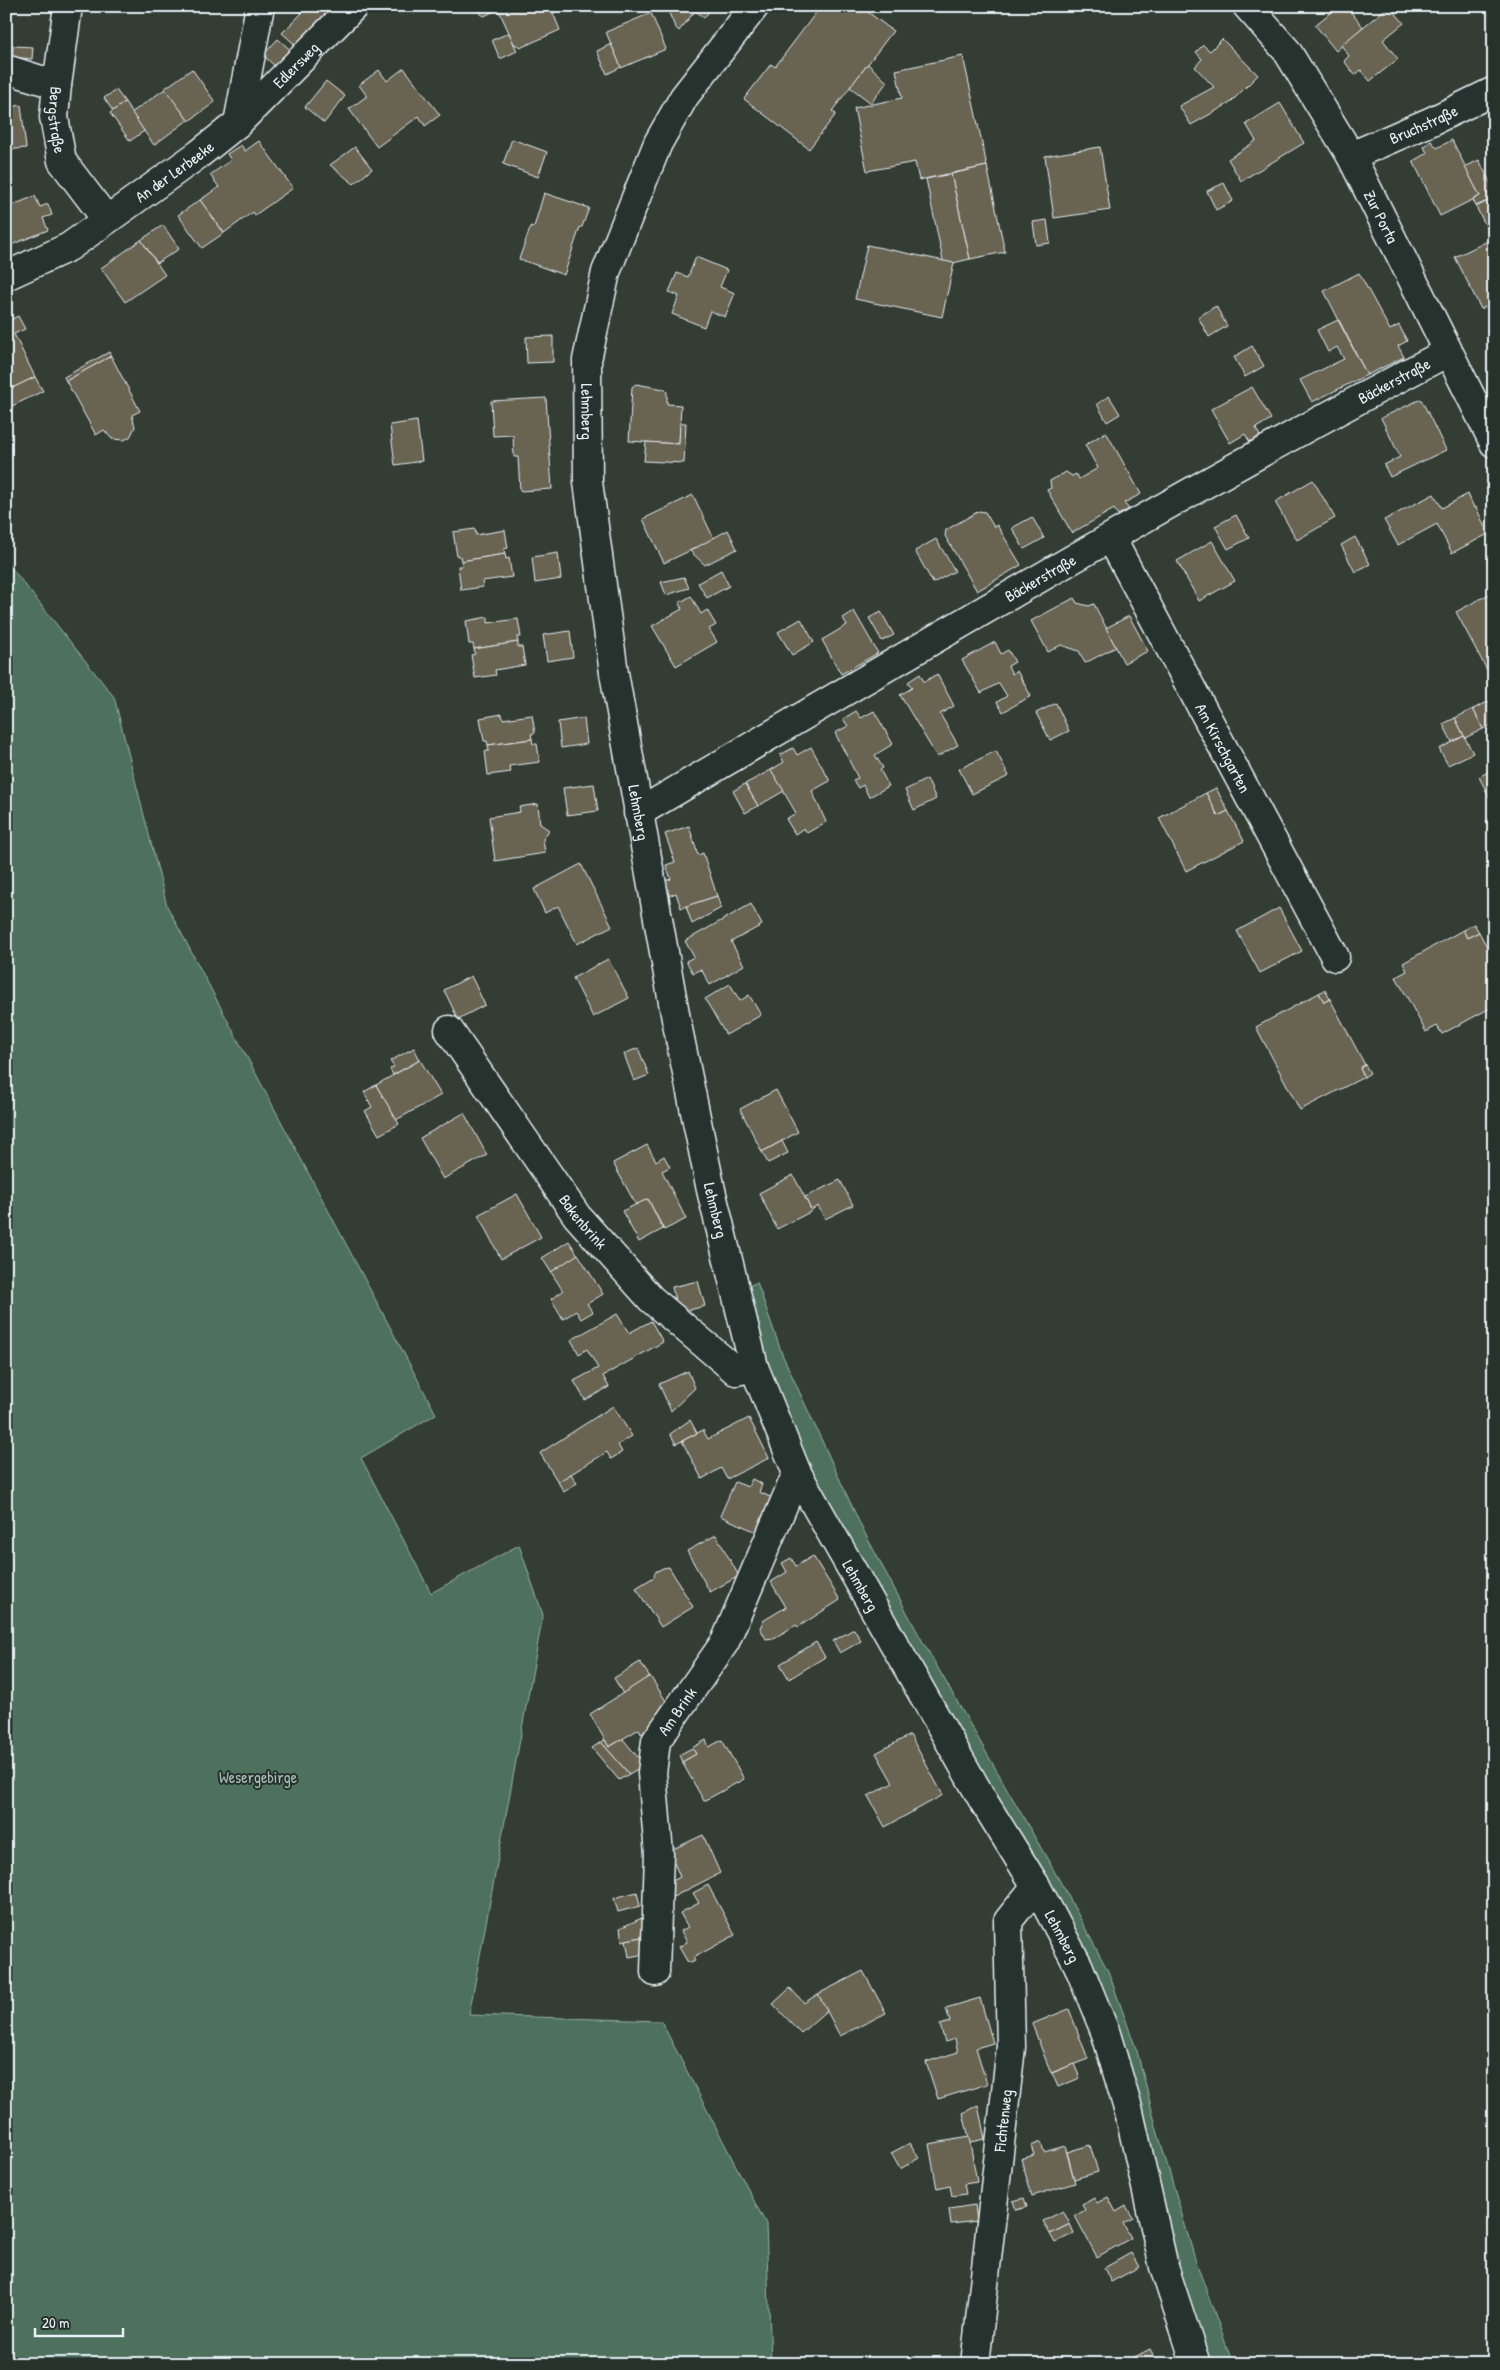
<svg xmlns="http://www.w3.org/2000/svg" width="1500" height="2370" font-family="'Patrick Hand',sans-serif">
	<rect width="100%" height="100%" fill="#333d34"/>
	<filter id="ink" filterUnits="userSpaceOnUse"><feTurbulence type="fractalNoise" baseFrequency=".02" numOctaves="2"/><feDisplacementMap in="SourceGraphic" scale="10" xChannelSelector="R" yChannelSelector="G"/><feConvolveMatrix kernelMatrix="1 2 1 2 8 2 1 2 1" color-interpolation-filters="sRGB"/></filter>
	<g filter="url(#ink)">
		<!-- green -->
		<g fill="#4e715c" stroke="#9bb1aa">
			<polygon points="6,561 114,697 167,906 436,1414 361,1458 431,1593 519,1545 543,1615 469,2015 661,2021 766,2224 771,2364 6,2364"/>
			<polygon points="757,1282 782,1354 862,1528 919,1635 1065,1890 1108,1971 1137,2051 1157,2130 1195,2259 1233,2364 1194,2364 1077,1982 810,1504 733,1294"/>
		</g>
		<!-- building -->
		<g fill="#696351" stroke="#e8f1f8">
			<polygon points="295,6 344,6 299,48 282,33 302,13"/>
			<polygon points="474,6 497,6 499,9 484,16 473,8"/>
			<polygon points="497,6 553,6 556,12 553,13 560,30 522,47 514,44"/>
			<polygon points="666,6 690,6 695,11 679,31 675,27"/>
			<polygon points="690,6 713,6 704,18"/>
			<polygon points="821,6 860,6 893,31 832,111 836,114 809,149 744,99 771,64 775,67"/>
			<polygon points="1339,6 1346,6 1363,27 1336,51 1315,25"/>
			<polygon points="1389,6 1404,23 1383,40 1398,59 1370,81 1361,70 1355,75 1344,61 1349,56 1341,45"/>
			<polygon points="651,13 666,49 621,68 606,32"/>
			<polygon points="509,33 517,51 500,59 492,40"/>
			<polygon points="278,39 295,54 280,71 263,55"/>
			<polygon points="1222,39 1258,75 1230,103 1191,125 1179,106 1214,87 1195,67 1202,59 1196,52 1203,45 1210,51"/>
			<polygon points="611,44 621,67 607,74 597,51"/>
			<polygon points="13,46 33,47 32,59 12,57"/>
			<polygon points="963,56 987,166 919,180 915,162 867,171 854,108 902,98 896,70"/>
			<polygon points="868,64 887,82 871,103 850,87"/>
			<polygon points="404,68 440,115 425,126 419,116 377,147 349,109 367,96 359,85 379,70 387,81"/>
			<polygon points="192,69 215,102 189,121 164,89"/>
			<polygon points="326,81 345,96 324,123 305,107"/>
			<polygon points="165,89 188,120 154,145 131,113"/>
			<polygon points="116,90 125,102 113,111 104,98"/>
			<polygon points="125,102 144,131 130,141 110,113"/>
			<polygon points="1280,103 1304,143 1241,181 1228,159 1256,141 1246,124"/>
			<polygon points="21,105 26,148 6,150 6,108"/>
			<polygon points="512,139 547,152 538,177 503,164"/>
			<polygon points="1452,140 1480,196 1440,216 1413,161 1427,153 1424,147 1431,141 1437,148"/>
			<polygon points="259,141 293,188 255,215 253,212 224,233 200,200 219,187 210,175 231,160 227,154 241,145 245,151"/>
			<polygon points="355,147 372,169 354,184 330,165"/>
			<polygon points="1100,147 1110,210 1054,218 1045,156"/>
			<polygon points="1479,160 1494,190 1494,198 1476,206 1473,200 1480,196 1465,167"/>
			<polygon points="987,166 1005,252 970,259 951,174"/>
			<polygon points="951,174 970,259 944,265 926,179"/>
			<polygon points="1224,183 1233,201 1216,210 1207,191"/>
			<polygon points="544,193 589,208 582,227 580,227 564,275 519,259 531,226 534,227"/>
			<polygon points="35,196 40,207 48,204 52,215 43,218 48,230 6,247 6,208"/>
			<polygon points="1494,198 1494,227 1488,230 1476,207"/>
			<polygon points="200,200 224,233 202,248 178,215"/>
			<polygon points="1047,220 1050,243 1036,245 1033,222"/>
			<polygon points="163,225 179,249 157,263 141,240"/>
			<polygon points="1494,238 1494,303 1481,309 1455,257"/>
			<polygon points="141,240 165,275 125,302 101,268"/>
			<polygon points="867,245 954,263 942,317 855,299"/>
			<polygon points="696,257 727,270 720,287 735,293 725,317 710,311 704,327 672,314 679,296 669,292 677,273 688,277"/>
			<polygon points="1359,273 1390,330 1399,325 1407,341 1398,346 1404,357 1367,375 1324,291"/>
			<polygon points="1216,306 1227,326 1209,337 1198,317"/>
			<polygon points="18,316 25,329 14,334 35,377 6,391 6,317 8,321"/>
			<polygon points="1338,320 1367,375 1312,402 1300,380 1344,359 1337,347 1328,352 1317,330"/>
			<polygon points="553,336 553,362 527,363 526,337"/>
			<polygon points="1252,346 1264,366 1245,377 1234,357"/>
			<polygon points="109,352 111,356 66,381 64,377"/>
			<polygon points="111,356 140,411 132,415 135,427 130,437 124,440 112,439 104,430 96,435 66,381"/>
			<polygon points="35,377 43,391 6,409 6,391"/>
			<polygon points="636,384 664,389 667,392 667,404 681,405 679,444 629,441 632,387"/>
			<polygon points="1252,387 1271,419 1256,428 1260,436 1250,442 1245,434 1230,443 1211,409"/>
			<polygon points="1109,396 1120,414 1107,422 1097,404"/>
			<polygon points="546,398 552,489 520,491 518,457 514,457 513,435 493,436 491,401"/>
			<polygon points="1421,399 1446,450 1390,477 1384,465 1400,457 1381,418"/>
			<polygon points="417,421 422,461 395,465 390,425"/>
			<polygon points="680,423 686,423 684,463 644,461 646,442 679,444"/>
			<polygon points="1106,432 1141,494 1124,503 1129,509 1118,515 1114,509 1072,533 1047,490 1051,488 1050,481 1066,472 1072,476 1076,474 1079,479 1098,468 1085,445"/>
			<polygon points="1313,480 1335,518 1297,540 1275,502"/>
			<polygon points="1434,494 1442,508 1468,494 1474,508 1476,507 1488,534 1452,553 1437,524 1398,545 1384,520"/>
			<polygon points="693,495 714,539 664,563 643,519"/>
			<polygon points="979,511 985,512 994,527 997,525 1021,565 977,591 945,536 946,530"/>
			<polygon points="1236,515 1249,538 1228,549 1215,526"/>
			<polygon points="1032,517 1044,538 1024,549 1012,528"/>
			<polygon points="475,529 476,535 505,530 508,548 504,549 505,554 461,561 460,556 457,556 453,532"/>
			<polygon points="728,530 737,549 705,565 690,551"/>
			<polygon points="1355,537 1370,564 1355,572 1341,545"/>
			<polygon points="936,539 955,571 933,583 915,551"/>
			<polygon points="1212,541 1235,581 1199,601 1177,561"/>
			<polygon points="558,553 561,579 535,583 532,557"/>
			<polygon points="505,554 506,559 509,558 512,577 482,581 483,587 461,590 458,566 462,566 461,561"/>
			<polygon points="721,570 729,586 707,598 698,583"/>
			<polygon points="684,577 689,588 666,595 661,582"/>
			<polygon points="1493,592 1494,666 1487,670 1456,612"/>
			<polygon points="691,596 701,614 707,610 716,625 709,629 717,642 676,666 652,626 682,609 679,603"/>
			<polygon points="1074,598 1077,603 1089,606 1094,604 1116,647 1085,663 1079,651 1061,645 1048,652 1031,621"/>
			<polygon points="854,611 878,653 841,674 822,640 847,625 843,618"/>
			<polygon points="881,612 894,635 882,641 869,618"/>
			<polygon points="1129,616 1148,651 1124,663 1106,628"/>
			<polygon points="488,617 488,623 518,619 521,637 517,637 518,642 474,649 473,644 469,644 466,621"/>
			<polygon points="801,619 814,642 792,655 778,632"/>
			<polygon points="570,631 573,657 547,661 543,635"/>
			<polygon points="518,642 518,647 522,647 525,665 495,670 496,675 475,678 471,655 475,654 474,649"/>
			<polygon points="995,642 1001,654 1008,650 1015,662 1008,666 1012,674 1017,671 1031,696 1003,712 997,702 1007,696 999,683 981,693 962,660"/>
			<polygon points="920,674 924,682 937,674 954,706 940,714 958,745 937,757 900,695 912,688 908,682"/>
			<polygon points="1494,699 1494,724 1483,729 1473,709"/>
			<polygon points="1056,703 1069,731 1050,740 1036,713"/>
			<polygon points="1473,709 1483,729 1465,738 1455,718"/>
			<polygon points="856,711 861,718 874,711 893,744 875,755 883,768 880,770 889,786 869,797 863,785 858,788 853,780 858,778 835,733 848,726 843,719"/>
			<polygon points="502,714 503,719 532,715 535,733 531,734 532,739 488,745 487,741 484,741 480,718"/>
			<polygon points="584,718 587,744 561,748 558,722"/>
			<polygon points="1455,718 1464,736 1452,742 1443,724"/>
			<polygon points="1464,736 1473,753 1448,765 1439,749"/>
			<polygon points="532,739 533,744 537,744 540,762 509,766 511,772 488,775 485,751 489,751 488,745"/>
			<polygon points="811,747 830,781 812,791 826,822 807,833 804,828 795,834 786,819 796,813 771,770 784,762 780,755 793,748 797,755"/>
			<polygon points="996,751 1009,776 972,794 959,769"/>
			<polygon points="1493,769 1494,796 1490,798 1479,777"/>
			<polygon points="771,770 784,791 758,806 745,784"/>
			<polygon points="927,779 936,799 914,810 905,790"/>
			<polygon points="594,784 598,811 567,815 563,788"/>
			<polygon points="745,784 758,806 745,813 733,791"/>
			<polygon points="1216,788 1228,811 1218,816 1206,793"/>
			<polygon points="1206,793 1218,816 1228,811 1244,841 1186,871 1159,818"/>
			<polygon points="538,804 540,824 549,830 543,839 545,853 495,861 489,817 520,812 519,807"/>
			<polygon points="1494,817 1494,834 1486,821"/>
			<polygon points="689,826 698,855 703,853 717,896 681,908 676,893 666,897 661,882 671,879 666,865 675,862 665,834"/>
			<polygon points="581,864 612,926 577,944 558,906 545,913 534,889"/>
			<polygon points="717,896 721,908 692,924 686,906"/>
			<polygon points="751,904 762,925 731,942 744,965 710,985 701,969 693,973 686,961 694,957 685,941"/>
			<polygon points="1279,908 1302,951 1260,973 1237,931"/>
			<polygon points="1474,924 1479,932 1467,938 1463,930"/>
			<polygon points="1463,930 1467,938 1479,932 1494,960 1494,1006 1442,1034 1437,1026 1426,1032 1396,977 1407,971 1403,963"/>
			<polygon points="608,959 629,998 593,1017 573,978"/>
			<polygon points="471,976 485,1005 458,1019 444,990"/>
			<polygon points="730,984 740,1001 749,995 761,1015 726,1035 705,999"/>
			<polygon points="1325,990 1330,999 1324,1002 1319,993"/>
			<polygon points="1319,993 1324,1002 1330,999 1365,1065 1360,1068 1364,1077 1300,1110 1256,1027"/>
			<polygon points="414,1048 420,1060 393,1075 390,1069 394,1067 390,1061"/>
			<polygon points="638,1048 649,1075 634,1081 624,1054"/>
			<polygon points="420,1060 441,1095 396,1120 376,1085"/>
			<polygon points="1365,1065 1370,1073 1364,1077 1360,1068"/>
			<polygon points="376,1085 399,1124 379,1135 365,1111 372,1107 364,1092"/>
			<polygon points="776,1090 798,1132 762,1152 740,1109"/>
			<polygon points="464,1113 487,1155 443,1179 420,1138"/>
			<polygon points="782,1141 788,1153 768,1163 762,1152"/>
			<polygon points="647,1145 656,1161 664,1156 670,1167 662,1171 686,1219 664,1230 648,1199 636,1205 613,1163"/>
			<polygon points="793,1175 812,1211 777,1229 759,1193"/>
			<polygon points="840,1180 853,1205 825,1219 818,1206 811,1210 805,1197"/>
			<polygon points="517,1194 541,1237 501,1259 478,1215"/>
			<polygon points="648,1199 663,1229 639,1242 622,1211"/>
			<polygon points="569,1241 578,1255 551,1272 542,1258"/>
			<polygon points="578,1254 603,1294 587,1304 593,1312 581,1319 576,1311 563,1319 551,1299 563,1291 551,1272"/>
			<polygon points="698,1281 705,1306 678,1313 672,1287"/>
			<polygon points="617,1314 629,1333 651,1321 663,1342 603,1376 609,1387 585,1400 574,1381 598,1368 587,1349 579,1354 571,1340"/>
			<polygon points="688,1371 695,1388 671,1411 659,1384"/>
			<polygon points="613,1406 632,1436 618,1445 622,1452 611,1459 607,1452 558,1482 540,1453"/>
			<polygon points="749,1418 769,1458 727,1479 721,1468 702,1479 682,1441 703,1430 708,1439"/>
			<polygon points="690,1420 697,1433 676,1444 670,1434"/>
			<polygon points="571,1474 577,1483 564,1492 558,1482"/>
			<polygon points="752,1479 762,1484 759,1492 775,1499 761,1534 720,1516 735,1482 748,1487"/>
			<polygon points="716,1535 739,1576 710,1592 687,1551"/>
			<polygon points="813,1556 840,1600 798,1627 796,1625 774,1638 766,1639 760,1628 763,1621 786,1607 771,1582 787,1572 782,1563 791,1558 796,1566"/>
			<polygon points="669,1567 693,1607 661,1627 636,1588 654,1577 655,1572 663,1568"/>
			<polygon points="854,1629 861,1641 840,1653 833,1641"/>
			<polygon points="816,1642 825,1657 789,1679 780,1664"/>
			<polygon points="640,1662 650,1677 623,1694 614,1678"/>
			<polygon points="650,1676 671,1709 654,1720 656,1724 641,1734 639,1729 609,1747 590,1714"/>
			<polygon points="910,1735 943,1795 885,1827 868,1796 893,1783 876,1753"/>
			<polygon points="623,1739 644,1765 629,1774 601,1742 605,1740 609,1747"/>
			<polygon points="706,1740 709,1747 722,1740 744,1779 704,1801 682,1762 696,1754 692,1748"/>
			<polygon points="601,1742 629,1774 619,1780 592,1748"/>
			<polygon points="692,1748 696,1754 682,1762 679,1755"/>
			<polygon points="703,1835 720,1873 669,1899 667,1884 680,1877 669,1851"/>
			<polygon points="708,1885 735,1935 693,1958 695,1961 691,1963 687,1961 679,1947 687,1942 681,1931 688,1927 680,1913 699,1903 693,1893"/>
			<polygon points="637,1892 640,1906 618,1912 614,1898"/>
			<polygon points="644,1917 647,1936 622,1941 620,1928"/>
			<polygon points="647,1936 650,1953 629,1957 626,1940"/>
			<polygon points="863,1971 886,2013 840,2036 818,1994"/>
			<polygon points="790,1988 804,2003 818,1994 827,2010 801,2033 773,2004"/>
			<polygon points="980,1998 993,2043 976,2048 987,2084 938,2099 926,2062 958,2052 955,2039 945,2042 940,2025 950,2022 946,2008"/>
			<polygon points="1069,2009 1088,2059 1051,2073 1032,2024"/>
			<polygon points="1074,2064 1080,2078 1058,2087 1052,2073"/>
			<polygon points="978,2105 985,2139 970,2142 963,2113"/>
			<polygon points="969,2137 977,2182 964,2184 966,2194 952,2196 950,2186 937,2189 929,2144"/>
			<polygon points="1041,2142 1044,2152 1065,2146 1075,2183 1032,2196 1021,2159 1034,2155 1031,2146"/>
			<polygon points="910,2143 919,2158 900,2169 891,2153"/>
			<polygon points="1090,2145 1098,2172 1074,2179 1067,2152"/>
			<polygon points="1108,2197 1116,2212 1126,2206 1133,2218 1123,2223 1131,2238 1097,2257 1075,2216 1085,2210 1082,2205 1094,2198 1097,2203"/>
			<polygon points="1024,2198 1027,2207 1016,2210 1013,2201"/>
			<polygon points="975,2205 977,2221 951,2224 949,2209"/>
			<polygon points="1063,2211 1070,2224 1050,2234 1043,2221"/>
			<polygon points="1070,2224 1074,2233 1055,2243 1050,2234"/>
			<polygon points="1131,2253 1139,2267 1111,2282 1104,2268"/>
			<polygon points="1150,2349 1158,2364 1126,2364 1125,2362"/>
		</g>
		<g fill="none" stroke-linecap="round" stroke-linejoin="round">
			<!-- street casing -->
			<g stroke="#e8f1f8" stroke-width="31">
				<g id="street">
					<path id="s1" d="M68 6 57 85 54 117 62 161 106 219"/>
					<path id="s2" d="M755 6 684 97 658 143 606 272 587 360 588 482 614 673 676 1019 711 1190 754 1367 797 1473 984 1802 1036 1886 1078 1965 1106 2034 1129 2112 1164 2267 1196 2364"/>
					<polyline points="6,69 57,85"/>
					<polyline points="238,123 260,6"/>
					<path id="s3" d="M1351 156 1432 121 1494 91"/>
					<path id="s4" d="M6 276 69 247 199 154 238 123 354 6"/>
					<path id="s5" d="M1111 538 1335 957"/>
					<path id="s6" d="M638 813C906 656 1173 496 1448 352"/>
					<path id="s7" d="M449 1030 577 1216 651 1299 736 1371 754 1367"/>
					<path id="s8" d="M655 1972 659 1854 652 1773 656 1741 725 1642 797 1473"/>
					<path id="s9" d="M975 2364 1011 2047 1008 1921 1036 1886"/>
				</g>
			</g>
			<!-- secondary casing -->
			<g stroke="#e8f1f8" stroke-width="31">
				<g id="secondary">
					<path id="s10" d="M1247 6 1287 51 1351 156 1494 443"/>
				</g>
			</g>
			<!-- street -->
			<use href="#street" stroke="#26332d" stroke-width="28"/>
			<!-- secondary -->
			<use href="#secondary" stroke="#26332d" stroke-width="28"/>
		</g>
	</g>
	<g text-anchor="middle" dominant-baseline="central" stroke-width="4" stroke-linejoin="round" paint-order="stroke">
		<!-- street labels -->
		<g font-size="16" fill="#e8f1f8" stroke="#26332d">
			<text stroke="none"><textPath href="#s4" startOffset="361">Edlersweg</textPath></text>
			<text stroke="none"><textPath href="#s1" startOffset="115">Bergstraße</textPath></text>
			<text stroke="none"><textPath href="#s3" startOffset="79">Bruchstraße</textPath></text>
			<text stroke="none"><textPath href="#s4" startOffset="199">An der Lerbeeke</textPath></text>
			<text stroke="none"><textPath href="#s10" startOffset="251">Zur Porta</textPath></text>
			<text stroke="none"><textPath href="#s6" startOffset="871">Bäckerstraße</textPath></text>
			<text stroke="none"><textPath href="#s2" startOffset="449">Lehmberg</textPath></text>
			<text stroke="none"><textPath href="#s6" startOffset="466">Bäckerstraße</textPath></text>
			<text stroke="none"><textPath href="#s5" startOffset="238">Am Kirschgarten</textPath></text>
			<text stroke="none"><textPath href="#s2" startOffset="854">Lehmberg</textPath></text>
			<text stroke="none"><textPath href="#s2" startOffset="1259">Lehmberg</textPath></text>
			<text stroke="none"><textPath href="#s7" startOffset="234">Bakenbrink</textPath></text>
			<text stroke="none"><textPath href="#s2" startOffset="1664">Lehmberg</textPath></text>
			<text stroke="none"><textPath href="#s8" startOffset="268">Am Brink</textPath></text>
			<text stroke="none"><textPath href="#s2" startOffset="2069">Lehmberg</textPath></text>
			<text stroke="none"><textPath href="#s9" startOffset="245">Fichtenweg</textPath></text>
		</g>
		<!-- park labels -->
		<g font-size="16" fill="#aabeba" stroke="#26332d">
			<text x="258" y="1777">Wesergebirge</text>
		</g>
	</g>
	<!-- margin -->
	<rect width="1500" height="2370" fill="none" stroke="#26332d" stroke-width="25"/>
	<rect x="12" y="12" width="1475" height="2345" fill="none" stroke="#e8f1f8" stroke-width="2" filter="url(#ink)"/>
	<!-- scale -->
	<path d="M35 2328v8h88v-8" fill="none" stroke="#e8f1f8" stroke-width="2.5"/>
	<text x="42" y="2328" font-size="15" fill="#e8f1f8" stroke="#26332d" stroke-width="4" paint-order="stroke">20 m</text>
</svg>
